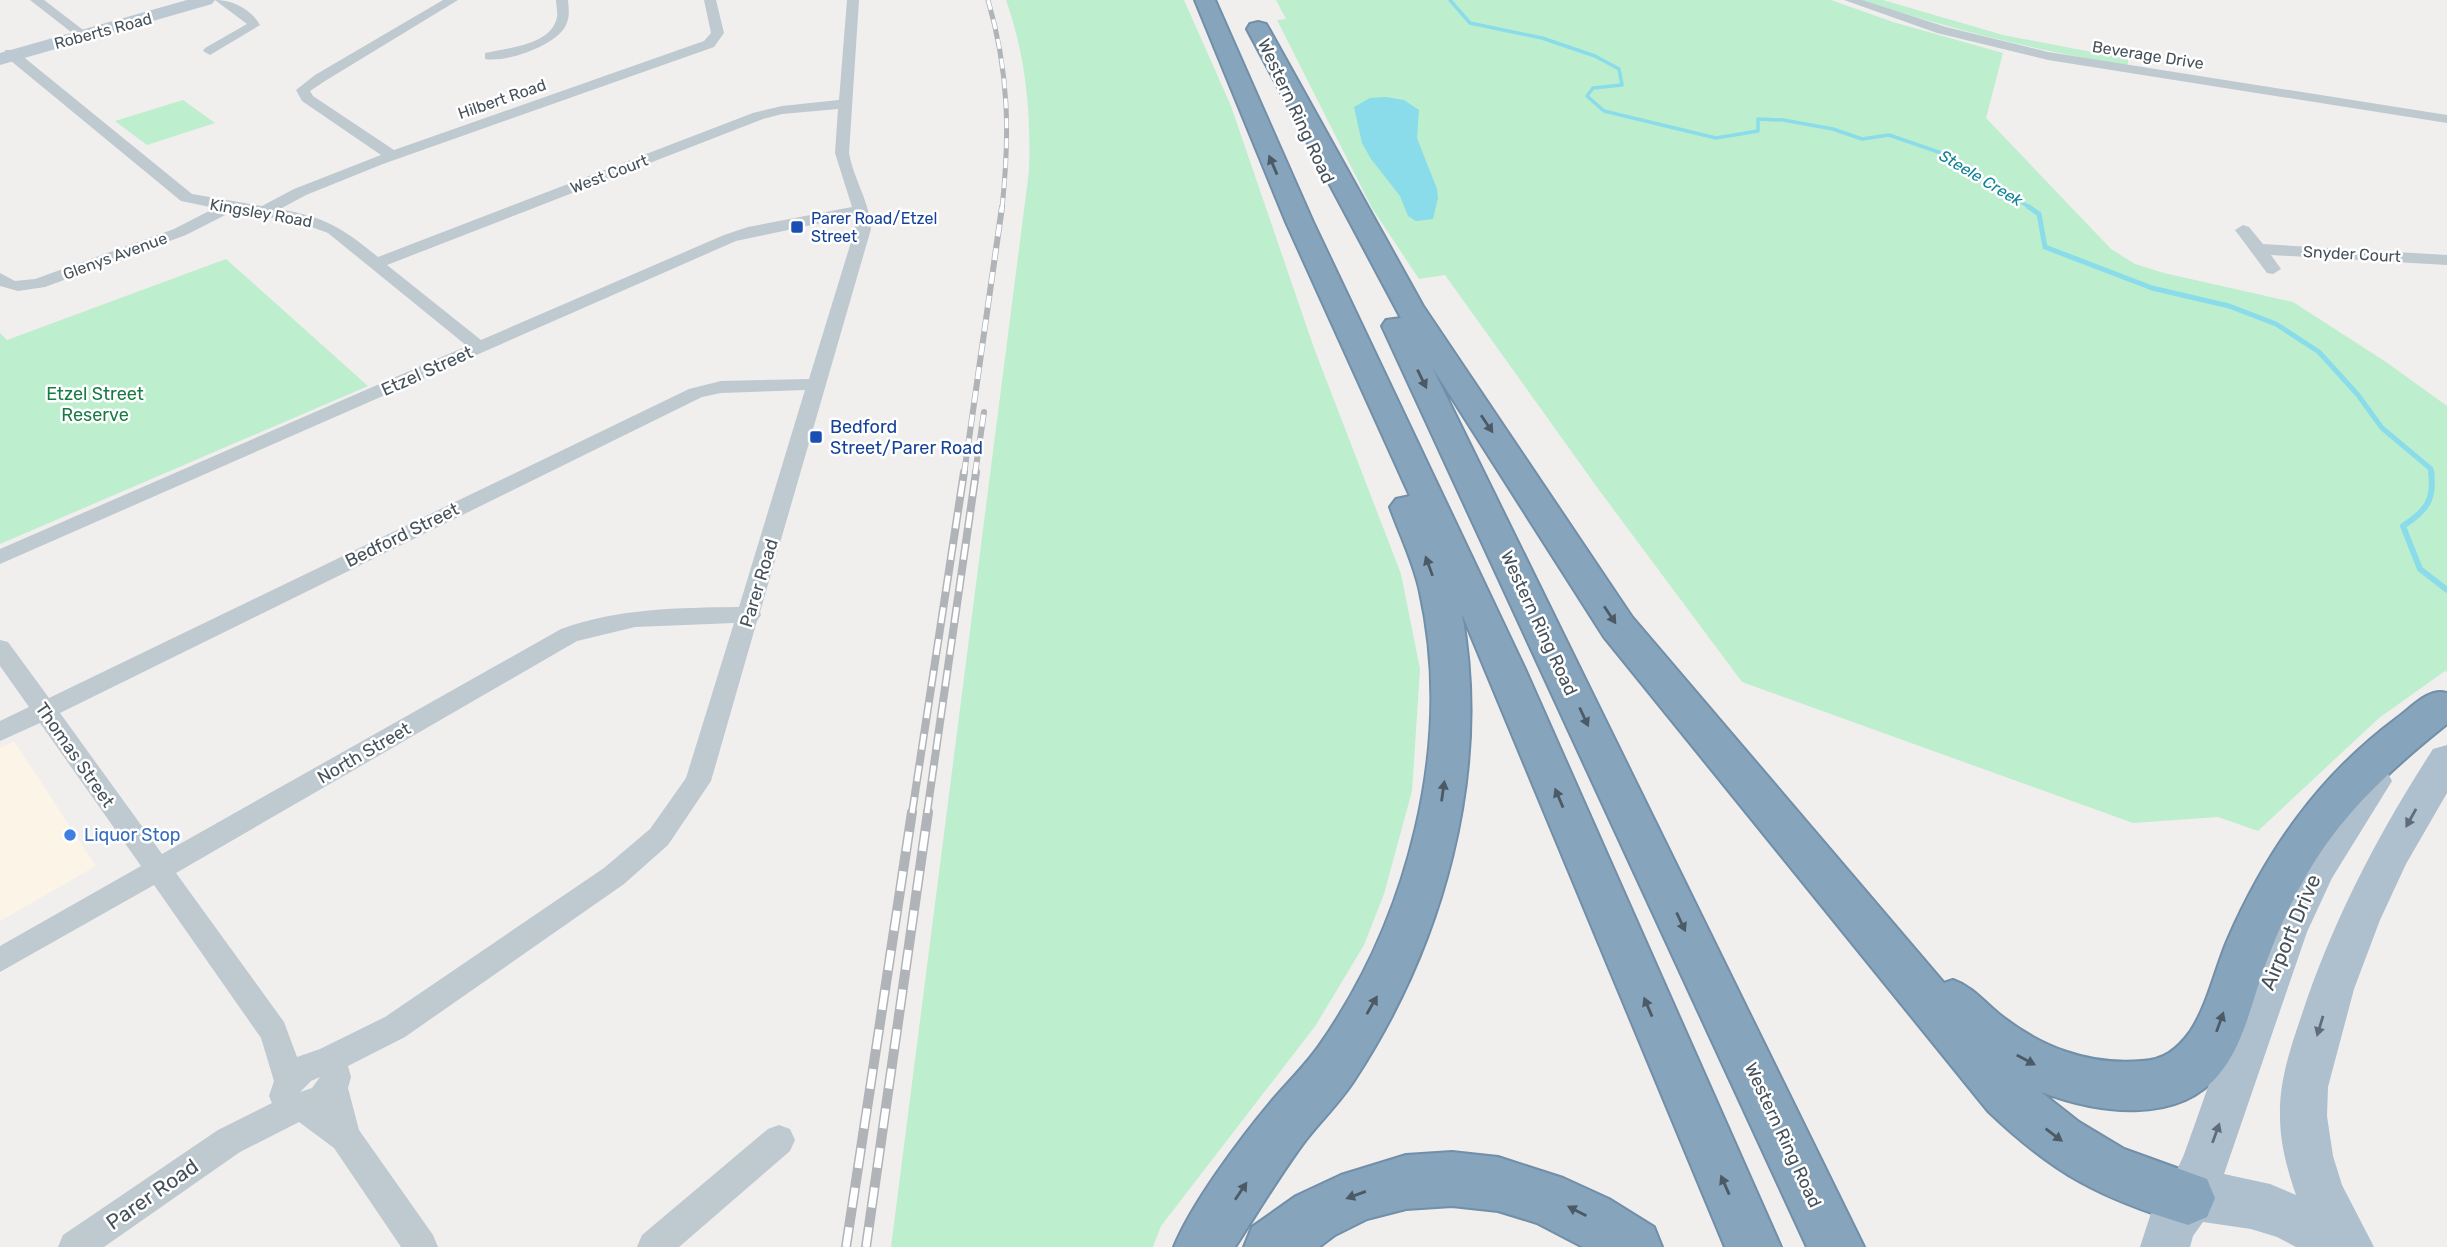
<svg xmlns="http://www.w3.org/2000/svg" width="2447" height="1247" font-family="Rubik,sans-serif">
	<rect width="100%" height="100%" fill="#f1eeee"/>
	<!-- commercial -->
	<polygon fill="#fbf4e7" points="14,741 96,866 0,921 0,748"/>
	<!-- green -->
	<g fill="#bdeecd">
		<path d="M1006 0H1184L1231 106 1314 348 1401 574 1420 669 1412 791 1384 894 1364 945 1316 1025 1161 1226 1153 1247H891L1029 171C1031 112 1026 57 1006 0Z"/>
		<polygon points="1276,0 1831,0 1893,22 2003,53 1986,118 2111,249 2135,264 2164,273 2293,302 2386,362 2447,406 2447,672 2445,671 2379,718 2258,831 2218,817 2133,823 1742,682 1599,490 1445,275 1419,279 1372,208 1277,20 1286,19"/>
		<path d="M1860 0H1883L2003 35 2128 59V65C2034 51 1949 28 1860 0Z"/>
		<polygon points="183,100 215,123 147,145 115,121"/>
		<polygon points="226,259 368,386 0,544 0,333 7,340"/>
	</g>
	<!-- water -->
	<polygon fill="#8adcea" points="1386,97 1404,100 1419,110 1417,138 1437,189 1438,198 1433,219 1416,221 1408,216 1400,196 1371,159 1362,143 1354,107 1370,98"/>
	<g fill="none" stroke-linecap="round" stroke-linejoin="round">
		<!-- stream-far2 -->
		<polyline stroke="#8adcea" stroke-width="3.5" points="1450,0 1470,23 1542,38 1595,56 1619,69 1622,85 1593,88 1587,96 1604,111 1716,138 1758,131 1758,119 1783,120 1833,129 1862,139 1889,135 1950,156 1966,170 2031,208"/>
		<!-- stream-far1 -->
		<polyline stroke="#8adcea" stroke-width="5" points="2029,207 2039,214 2045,247 2152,288 2229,306 2276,324 2319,352 2358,395 2382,428 2431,469 2432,474"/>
		<!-- stream -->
		<path stroke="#8adcea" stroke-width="6" d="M2431 472C2435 500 2426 511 2403 526L2420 569 2447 590"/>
		<!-- highway casing -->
		<g stroke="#718fa8" stroke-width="4">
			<g id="highway">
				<path d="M1195 0H1215L1313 222 1525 669 1781 1247H1725L1462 614C1491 774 1443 944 1355 1079 1340 1103 1319 1122 1302 1145 1278 1178 1257 1213 1235 1247H1174C1192 1203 1240 1139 1271 1102 1287 1083 1305 1066 1319 1046 1408 919 1454 745 1420 592 1414 563 1400 535 1390 507L1396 499 1410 496 1286 222Z"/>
				<path d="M1258 22 1266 24 1269 29 1423 306 1632 617 1944 983 1953 980C1973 987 1983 1001 1999 1014 2040 1047 2089 1066 2142 1061 2163 1060 2177 1050 2190 1032 2208 1005 2215 969 2228 939 2267 850 2319 776 2397 718 2411 708 2429 687 2447 693V724C2392 768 2342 813 2307 874 2289 905 2275 938 2263 971 2251 1005 2243 1045 2220 1073 2178 1126 2096 1113 2041 1092L2079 1122 2124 1149 2207 1179 2215 1198 2207 1217 2188 1225C2100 1198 2055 1175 1988 1111L1604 637 1432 367 1864 1247H1807L1382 326 1386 320 1401 318 1247 29 1250 24Z"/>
				<polygon points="1452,1152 1498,1157 1563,1178 1609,1199 1654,1227 1662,1247 1583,1247 1537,1223 1498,1211 1452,1206 1406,1209 1367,1219 1335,1235 1319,1247 1244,1247 1252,1227 1296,1196 1341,1175 1406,1155"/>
			</g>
		</g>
		<!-- street -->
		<g fill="#bec9d0" fill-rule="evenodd">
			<polygon points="30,0 44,0 91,36 90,39 80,39"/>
			<path d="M215 0C233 0 251 9 260 25L210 55 203 51 205 48 247 24Z"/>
			<path d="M443 0H458L325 81 310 91 313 96 394 150 704 41 711 33 704 0H716L724 33 714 47 383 164 306 195 280 209C327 218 341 227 378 257L753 113 782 106 839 100 847 0H859L849 153C854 180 870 202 871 229L760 612 761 615 757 621 711 781 668 845 624 884 405 1037 348 1066 351 1077 348 1088 359 1130 433 1235 438 1247H401L334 1148 299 1122 240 1152 104 1247H58L63 1235 218 1130 272 1103 269 1096 274 1081 261 1038 154 885 0 972V946L141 866 40 723 0 741V721L29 707 0 666V640L8 642 49 698 689 389 721 381 809 379 855 229 854 216 736 241 0 564V549L467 346 328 233 298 222 233 211 186 235 45 287 18 291 0 286V273L15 281 35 279 174 229 215 208 181 201 5 56V50H15L192 194 262 206 294 189 381 155 302 101 296 90 315 75ZM838 109 835 153 852 207 748 227 724 235 481 340 387 265 763 119 782 114ZM805 390 739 607C677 608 620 608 561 629L162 854 60 713 702 397 721 393ZM734 623 686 778 650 829 604 868 385 1017 320 1049 297 1057 284 1022 176 873 577 641 635 627ZM320 1077 312 1088 300 1092 311 1081Z"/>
			<path d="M556 0H568C569 10 570 18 565 27 554 46 506 63 485 59V53C507 48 552 45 557 17 558 12 556 5 556 0Z"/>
			<polygon points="1844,0 1862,0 1946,27 2048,52 2447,115 2447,123 2048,60 1937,33"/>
			<polygon points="2243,225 2249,227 2263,244 2447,255 2447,265 2271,255 2281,269 2273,274 2267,273 2235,230"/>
			<polygon points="779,1125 790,1129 795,1140 790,1151 679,1247 637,1247 642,1235 768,1129"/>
		</g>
		<!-- secondary -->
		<polygon fill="#bcc8d2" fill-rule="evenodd" points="187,0 215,0 212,4 0,65 0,53"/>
		<!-- primary -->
		<path fill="#aebfcd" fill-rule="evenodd" d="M2447 745V793L2406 864 2380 920 2354 989 2328 1087 2327 1116 2333 1156 2342 1185 2374 1247H2296L2277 1237 2251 1229 2203 1222 2193 1236 2190 1247H2140L2153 1207 2173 1178 2183 1157C2228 1036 2261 911 2335 803 2341 794 2350 775 2360 769 2370 764 2377 767 2386 770L2392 781 2332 878 2307 932 2224 1174 2270 1184 2296 1195C2287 1169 2280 1143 2280 1116 2279 1082 2290 1049 2301 1017 2332 922 2378 834 2433 749Z"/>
		<!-- highway -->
		<use href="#highway" fill="#86a4bc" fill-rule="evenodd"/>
		<!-- rail-far3 casing -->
		<g stroke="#b0b4b8" stroke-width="5">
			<path id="rail-far3" d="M988 0C1009 72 1010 134 1002 208"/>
		</g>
		<!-- rail-far2 casing -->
		<g stroke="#b0b4b8" stroke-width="6">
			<g id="rail-far2">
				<polyline points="964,474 1002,207"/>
				<polyline points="975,474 984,412"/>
			</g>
		</g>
		<!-- rail-far1 casing -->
		<g stroke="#b0b4b8" stroke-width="8">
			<g id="rail-far1">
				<polyline points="912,813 964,472"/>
				<polyline points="927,813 976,472"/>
			</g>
		</g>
		<!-- rail casing -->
		<g stroke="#b0b4b8" stroke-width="10">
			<g id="rail">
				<polyline points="846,1247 912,812"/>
				<polyline points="866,1247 928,812"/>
			</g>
		</g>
		<!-- rail-far3 -->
		<use href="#rail-far3" stroke="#fff" stroke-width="3.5" stroke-dasharray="10" stroke-linecap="butt"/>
		<!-- rail-far2 -->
		<use href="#rail-far2" stroke="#fff" stroke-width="4.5" stroke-dasharray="12" stroke-linecap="butt"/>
		<!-- rail-far1 -->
		<use href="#rail-far1" stroke="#fff" stroke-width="5" stroke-dasharray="16" stroke-linecap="butt"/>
		<!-- rail -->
		<use href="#rail" stroke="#fff" stroke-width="7" stroke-dasharray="20" stroke-linecap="butt"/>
	</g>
	<!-- one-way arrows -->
	<defs><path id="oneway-solid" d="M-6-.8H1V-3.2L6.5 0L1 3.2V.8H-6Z" transform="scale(1.75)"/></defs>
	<g fill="#4c5a65">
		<use href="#oneway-solid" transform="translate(1273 165) rotate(-113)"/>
		<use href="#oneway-solid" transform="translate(1422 379) rotate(64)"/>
		<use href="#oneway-solid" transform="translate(1487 424) rotate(56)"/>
		<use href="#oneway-solid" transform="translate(1429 566) rotate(-110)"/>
		<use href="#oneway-solid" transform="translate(1610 615) rotate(56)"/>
		<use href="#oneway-solid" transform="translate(1584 717) rotate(65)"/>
		<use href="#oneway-solid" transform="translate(1443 791) rotate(-82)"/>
		<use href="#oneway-solid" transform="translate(1559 798) rotate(-113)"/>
		<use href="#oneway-solid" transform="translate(1681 922) rotate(65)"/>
		<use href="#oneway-solid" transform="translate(1372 1005) rotate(-60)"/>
		<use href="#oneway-solid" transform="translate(1648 1007) rotate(-113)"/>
		<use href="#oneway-solid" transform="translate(2220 1022) rotate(-70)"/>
		<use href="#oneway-solid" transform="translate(2026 1060) rotate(28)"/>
		<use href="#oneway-solid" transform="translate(2054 1135) rotate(37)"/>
		<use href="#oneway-solid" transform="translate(1725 1185) rotate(-114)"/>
		<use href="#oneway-solid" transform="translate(1241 1191) rotate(-56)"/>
		<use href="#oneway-solid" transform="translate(1356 1195) rotate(160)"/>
		<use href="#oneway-solid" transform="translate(1577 1211) rotate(-153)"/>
	</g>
	<g fill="#606d78">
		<use href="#oneway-solid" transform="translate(2411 818) rotate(119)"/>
		<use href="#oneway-solid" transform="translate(2320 1026) rotate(107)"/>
		<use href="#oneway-solid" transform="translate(2216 1133) rotate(-70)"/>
	</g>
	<!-- markers -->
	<g fill="#1a4fb4" stroke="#fff" stroke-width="2.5">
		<rect x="790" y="220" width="14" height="14" rx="3.5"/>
		<rect x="809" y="430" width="14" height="14" rx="3.5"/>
	</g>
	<circle fill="#3f7fe0" stroke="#fff" stroke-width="2.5" cx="70" cy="835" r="7"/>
	<g text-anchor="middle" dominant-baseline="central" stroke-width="5" stroke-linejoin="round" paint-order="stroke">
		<!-- far-street labels -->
		<g font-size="16" fill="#46525b" stroke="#fff">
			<text transform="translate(103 31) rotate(-15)">Roberts Road</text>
			<text transform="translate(2148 55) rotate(9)">Beverage Drive</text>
			<text transform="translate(502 99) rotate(-19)">Hilbert Road</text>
			<text transform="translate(609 174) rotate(-21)">West Court</text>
			<text transform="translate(261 213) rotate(10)">Kingsley Road</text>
			<text transform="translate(2352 254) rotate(3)">Snyder Court</text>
			<text transform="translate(115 256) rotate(-20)">Glenys Avenue</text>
		</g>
		<!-- far-water labels -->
		<g font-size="16" font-style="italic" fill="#0e8297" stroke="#fff">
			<text transform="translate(1981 178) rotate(31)">Steele Creek</text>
		</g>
		<!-- far-transit labels -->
		<g font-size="16" fill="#164399" stroke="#fff" text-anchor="start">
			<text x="811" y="218">Parer Road/Etzel<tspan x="811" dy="18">Street</tspan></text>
		</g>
		<!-- street labels -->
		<g font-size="18" fill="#46525b" stroke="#fff">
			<text transform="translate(1296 111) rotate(65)">Western Ring Road</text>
			<text transform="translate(427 371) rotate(-24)">Etzel Street</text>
			<text transform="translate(402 535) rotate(-26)">Bedford Street</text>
			<text transform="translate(759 583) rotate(-73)">Parer Road</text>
			<text transform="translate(1539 623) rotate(65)">Western Ring Road</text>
			<text transform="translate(364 753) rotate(-30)">North Street</text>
			<text transform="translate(75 755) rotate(55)">Thomas Street</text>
			<text transform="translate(1783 1135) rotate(65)">Western Ring Road</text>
		</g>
		<!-- park labels -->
		<g font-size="18" fill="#187b44" stroke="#fff">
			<text x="95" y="394">Etzel Street<tspan x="95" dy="21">Reserve</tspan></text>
		</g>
		<!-- transit labels -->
		<g font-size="18" fill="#164399" stroke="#fff" text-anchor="start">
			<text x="830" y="427">Bedford<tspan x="830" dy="21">Street/Parer Road</tspan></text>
		</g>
		<!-- shop labels -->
		<g font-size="18" fill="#366cbe" stroke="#fff" text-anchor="start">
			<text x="84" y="835">Liquor Stop</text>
		</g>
		<!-- near-street labels -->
		<g font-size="21" fill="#46525b" stroke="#fff">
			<text transform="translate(2290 932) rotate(-67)">Airport Drive</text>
			<text transform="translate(152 1194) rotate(-35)">Parer Road</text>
		</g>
	</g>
</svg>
